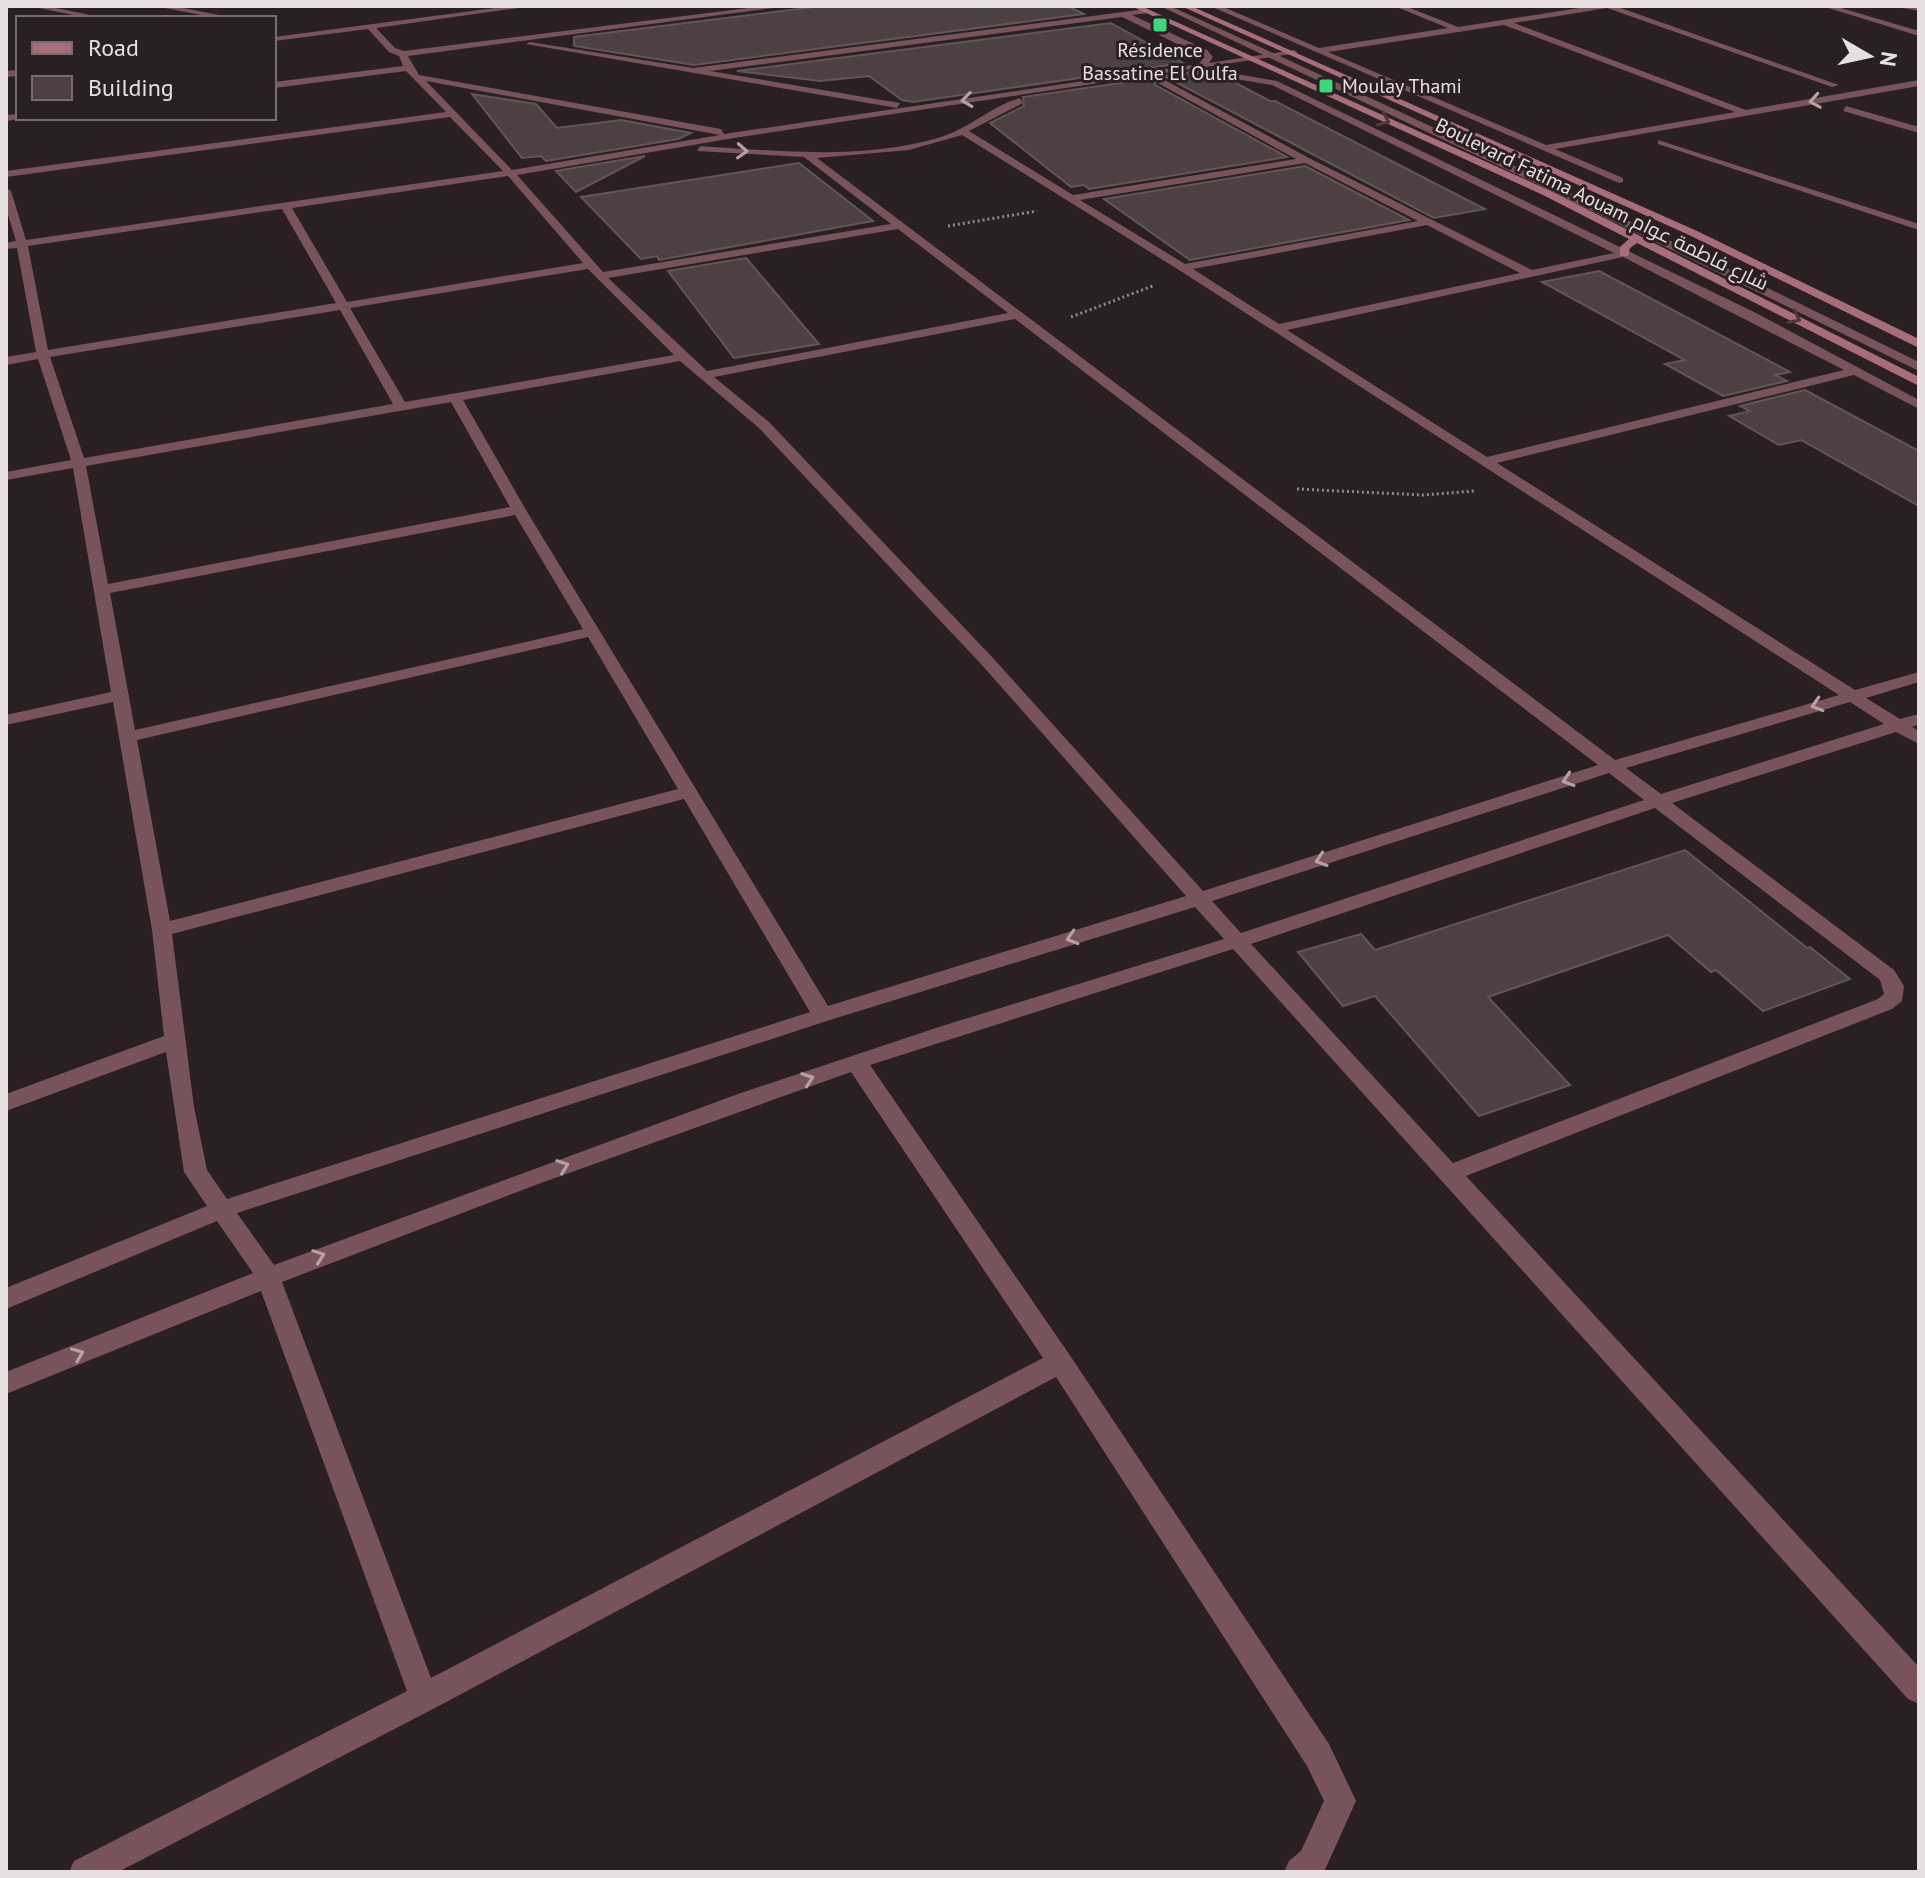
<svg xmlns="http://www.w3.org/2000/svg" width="1925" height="1878" font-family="'PT Sans',Cairo,sans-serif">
	<rect width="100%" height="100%" fill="#2a1f22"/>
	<!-- building -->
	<g fill="#4c4042" stroke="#625558" stroke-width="2">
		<polygon points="822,6 1068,6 1084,14 694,65 574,46 574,37"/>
		<polygon points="1111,23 1183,63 913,102 902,100 869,76 820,81 737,71"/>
		<polygon points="1197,71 1211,79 1234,82 1270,101 1275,101 1485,209 1434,218 1164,76"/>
		<polygon points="1155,78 1155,85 1287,157 1089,189 1084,185 1071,187 990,123 1024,106 1023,97"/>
		<polygon points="472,94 536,104 557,128 621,120 691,133 678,139 546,161 541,156 522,158"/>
		<polygon points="645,156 576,192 556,171"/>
		<polygon points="799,163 873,221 659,260 657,256 641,259 581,197"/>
		<polygon points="1305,166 1409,220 1190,260 1104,199"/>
		<polygon points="746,258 819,344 734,358 668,271"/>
		<polygon points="1599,271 1790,372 1775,375 1787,381 1723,396 1665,364 1685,360 1542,282"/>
		<polygon points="1805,390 1919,451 1919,506 1801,440 1779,445 1729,416 1750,411 1740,406"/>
		<polygon points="1685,850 1807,948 1810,947 1850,979 1763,1011 1716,970 1711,972 1668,935 1488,997 1570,1085 1479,1116 1375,996 1343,1006 1298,952 1361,934 1375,950"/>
	</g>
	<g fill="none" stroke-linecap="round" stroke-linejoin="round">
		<!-- path -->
		<g stroke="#91888a" stroke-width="3" stroke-dasharray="2 3" stroke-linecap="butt">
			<polyline points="948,226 1037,211"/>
			<polyline points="1071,317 1155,285"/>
			<polyline points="1297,489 1423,495 1475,491"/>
		</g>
		<!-- service -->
		<path fill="#78535b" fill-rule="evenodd" d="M1160 6H1170C1422 120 1671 240 1919 362V371L1539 185Z"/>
		<!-- minor -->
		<g fill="#78535b" fill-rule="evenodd">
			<polygon points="29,6 46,6 105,18 88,18"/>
			<polygon points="155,6 173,6 234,18 216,18"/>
			<path d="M510 6H532L376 28 395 48 404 51 765 6H788L408 56 419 75 721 129 724 134 1199 64 1204 57 1122 17 710 71 900 103 897 108 526 44 530 42 693 68 1146 9 1149 13 1132 15 1207 50 1213 57 1209 63 1294 50 1298 53 734 138 517 175 603 272 891 224 804 157 697 151 700 146C778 151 861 160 938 138 967 130 990 107 1020 98L1023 103 969 131 1073 195 1296 159 1156 82 1159 77 1309 158 1532 270 1614 253 1272 85 1211 75 1214 70 1277 81 1754 312 1919 400V409L1854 375 1497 463 1855 690 1919 672V682L1866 698 1900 719 1919 714V724L1912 727 1919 731V744L1896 732 1672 803 1894 970 1904 986 1902 1001 1892 1009 1466 1176 1919 1667V1704L1908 1699 1233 949 870 1065 1069 1354 1329 1744 1356 1801 1324 1872H1284L1289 1861 1301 1851 1324 1801 1307 1766 1056 1377 435 1708 118 1872H69L74 1861 407 1691 261 1291 6 1394V1372L253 1273 217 1221 6 1309V1288L207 1206 184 1172 166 1052 6 1111V1094L164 1036 152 930 113 702 6 725V715L111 692 73 468 6 480V472L71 460 38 359 6 365V357L36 352 17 248 6 249V243L16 241 6 208V188L11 191 26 240 503 171 450 117 6 177V171L446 112 406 71 274 88V82L403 66 399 56 389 52 368 29 274 41V37ZM426 81 720 135 512 170ZM962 135 1179 270 1839 695 1615 760 817 158 909 150ZM1305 163 1418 221 1185 264 1080 200ZM508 176 583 263 347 302 292 208ZM282 209 336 303 48 350 28 246ZM1427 225 1520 273 1279 324 1193 269ZM898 229 1008 313 707 371 608 278ZM1623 257 1844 370 1487 457 1287 330ZM588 269 674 355 405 402 350 308ZM340 310 393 404 84 458 50 357ZM1015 319 1598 765 1203 891 993 658 769 422 714 377ZM680 361 759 428 981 664 1186 896 828 1006 526 510 463 400ZM451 402 510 507 108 584 86 466ZM515 515 583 629 135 730 110 593ZM588 637 678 789 170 921 137 740ZM1850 702 1884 724 1661 794 1626 768ZM1609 773 1644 800 1241 933 1212 901ZM684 799 810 1012 227 1199 207 1170 194 1107 172 934ZM1655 808 1880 980 1884 994 1878 999 1453 1163 1251 944ZM1195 907 1224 939 942 1026 738 1094 274 1265 237 1213 830 1020ZM851 1072 1043 1358 431 1678 282 1282 541 1183Z"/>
			<path d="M1210 6H1221L1319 48 1448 28 1394 6H1405L1458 27 1579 8 1576 6H1615L1839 85 1832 87 1607 8 1514 23 1746 110 1919 80V86L1555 149 1623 178V182L1619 183ZM1504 25 1735 112 1546 145 1328 52Z"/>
			<polygon points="1822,6 1834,6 1919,31 1919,36"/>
			<polygon points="1902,6 1919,7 1919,11 1903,8"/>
			<polygon points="18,70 18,76 6,77 6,71"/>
			<polygon points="1846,106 1919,127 1919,133 1843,111"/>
			<polygon points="18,114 21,119 6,121 6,115"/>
			<polygon points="1658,140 1919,224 1919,230 1658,144"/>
		</g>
		<!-- secondary -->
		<g fill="#a86d7b" fill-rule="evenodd">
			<polygon points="1131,6 1141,6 1553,192 1919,377 1919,386 1637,243 1630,248 1628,256 1620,256 1620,247 1629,239 1545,196"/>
			<polygon points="1181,6 1191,6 1697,231 1919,339 1919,348 1689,235"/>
		</g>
	</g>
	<!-- one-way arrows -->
	<defs><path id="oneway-chevron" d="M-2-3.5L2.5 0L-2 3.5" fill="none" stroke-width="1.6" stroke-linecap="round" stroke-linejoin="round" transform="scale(2)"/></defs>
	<g stroke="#b5a0a4">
		<use href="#oneway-chevron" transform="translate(967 100) rotate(173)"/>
		<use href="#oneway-chevron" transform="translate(1815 101) rotate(170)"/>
		<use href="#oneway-chevron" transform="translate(742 151) rotate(3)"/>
		<use href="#oneway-chevron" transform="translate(1817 705) rotate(163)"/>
		<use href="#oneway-chevron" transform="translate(1568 780) rotate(162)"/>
		<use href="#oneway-chevron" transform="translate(1321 860) rotate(162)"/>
		<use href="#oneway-chevron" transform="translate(1072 938) rotate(163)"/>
		<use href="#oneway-chevron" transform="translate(808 1079) rotate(-19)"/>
		<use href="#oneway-chevron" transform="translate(563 1166) rotate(-20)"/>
		<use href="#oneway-chevron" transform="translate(319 1256) rotate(-20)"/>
		<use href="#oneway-chevron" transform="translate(78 1354) rotate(-22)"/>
	</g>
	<g stroke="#50363d">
		<use href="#oneway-chevron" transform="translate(1384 120) rotate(24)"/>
		<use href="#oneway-chevron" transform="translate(1795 318) rotate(27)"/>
	</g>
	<!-- markers -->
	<g fill="#3ed77d" stroke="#2a1f22" stroke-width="3">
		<rect x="1152" y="17" width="16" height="16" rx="4"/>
		<rect x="1318" y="78" width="16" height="16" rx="4"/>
	</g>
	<g text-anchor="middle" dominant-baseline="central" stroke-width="6" stroke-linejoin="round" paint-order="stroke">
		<!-- far-poi labels -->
		<g font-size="20" fill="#e7dfe0" stroke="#2a1f22">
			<text x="1160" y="50">Résidence<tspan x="1160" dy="23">Bassatine El Oulfa</tspan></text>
			<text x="1342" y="86" text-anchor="start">Moulay Thami</text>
		</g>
		<!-- far-street labels -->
		<g font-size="20" fill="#e7dfe0" stroke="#2a1f22">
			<text transform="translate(1602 204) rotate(26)">Boulevard Fatima Aouam شارع فاطمة عوام</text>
		</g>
	</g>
	<!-- border -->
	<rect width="1925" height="1878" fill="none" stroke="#e7dfe0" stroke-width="16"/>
	<!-- legend -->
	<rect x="16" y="16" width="260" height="104" fill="#2a1f22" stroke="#766c6e" stroke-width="2"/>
	<rect x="32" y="42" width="40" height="12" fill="#a86d7b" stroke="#766c6e" stroke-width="2"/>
	<text x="88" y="56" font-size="24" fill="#e7dfe0">Road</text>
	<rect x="32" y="76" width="40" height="24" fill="#4c4042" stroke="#766c6e" stroke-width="2"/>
	<text x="88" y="96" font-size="24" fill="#e7dfe0">Building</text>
	<!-- north arrow -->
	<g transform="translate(1869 56) rotate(99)" stroke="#2a1f22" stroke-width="6" paint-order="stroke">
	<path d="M0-6L14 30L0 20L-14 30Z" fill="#e7dfe0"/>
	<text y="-12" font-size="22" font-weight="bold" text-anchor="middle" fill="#e7dfe0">N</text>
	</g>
</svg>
